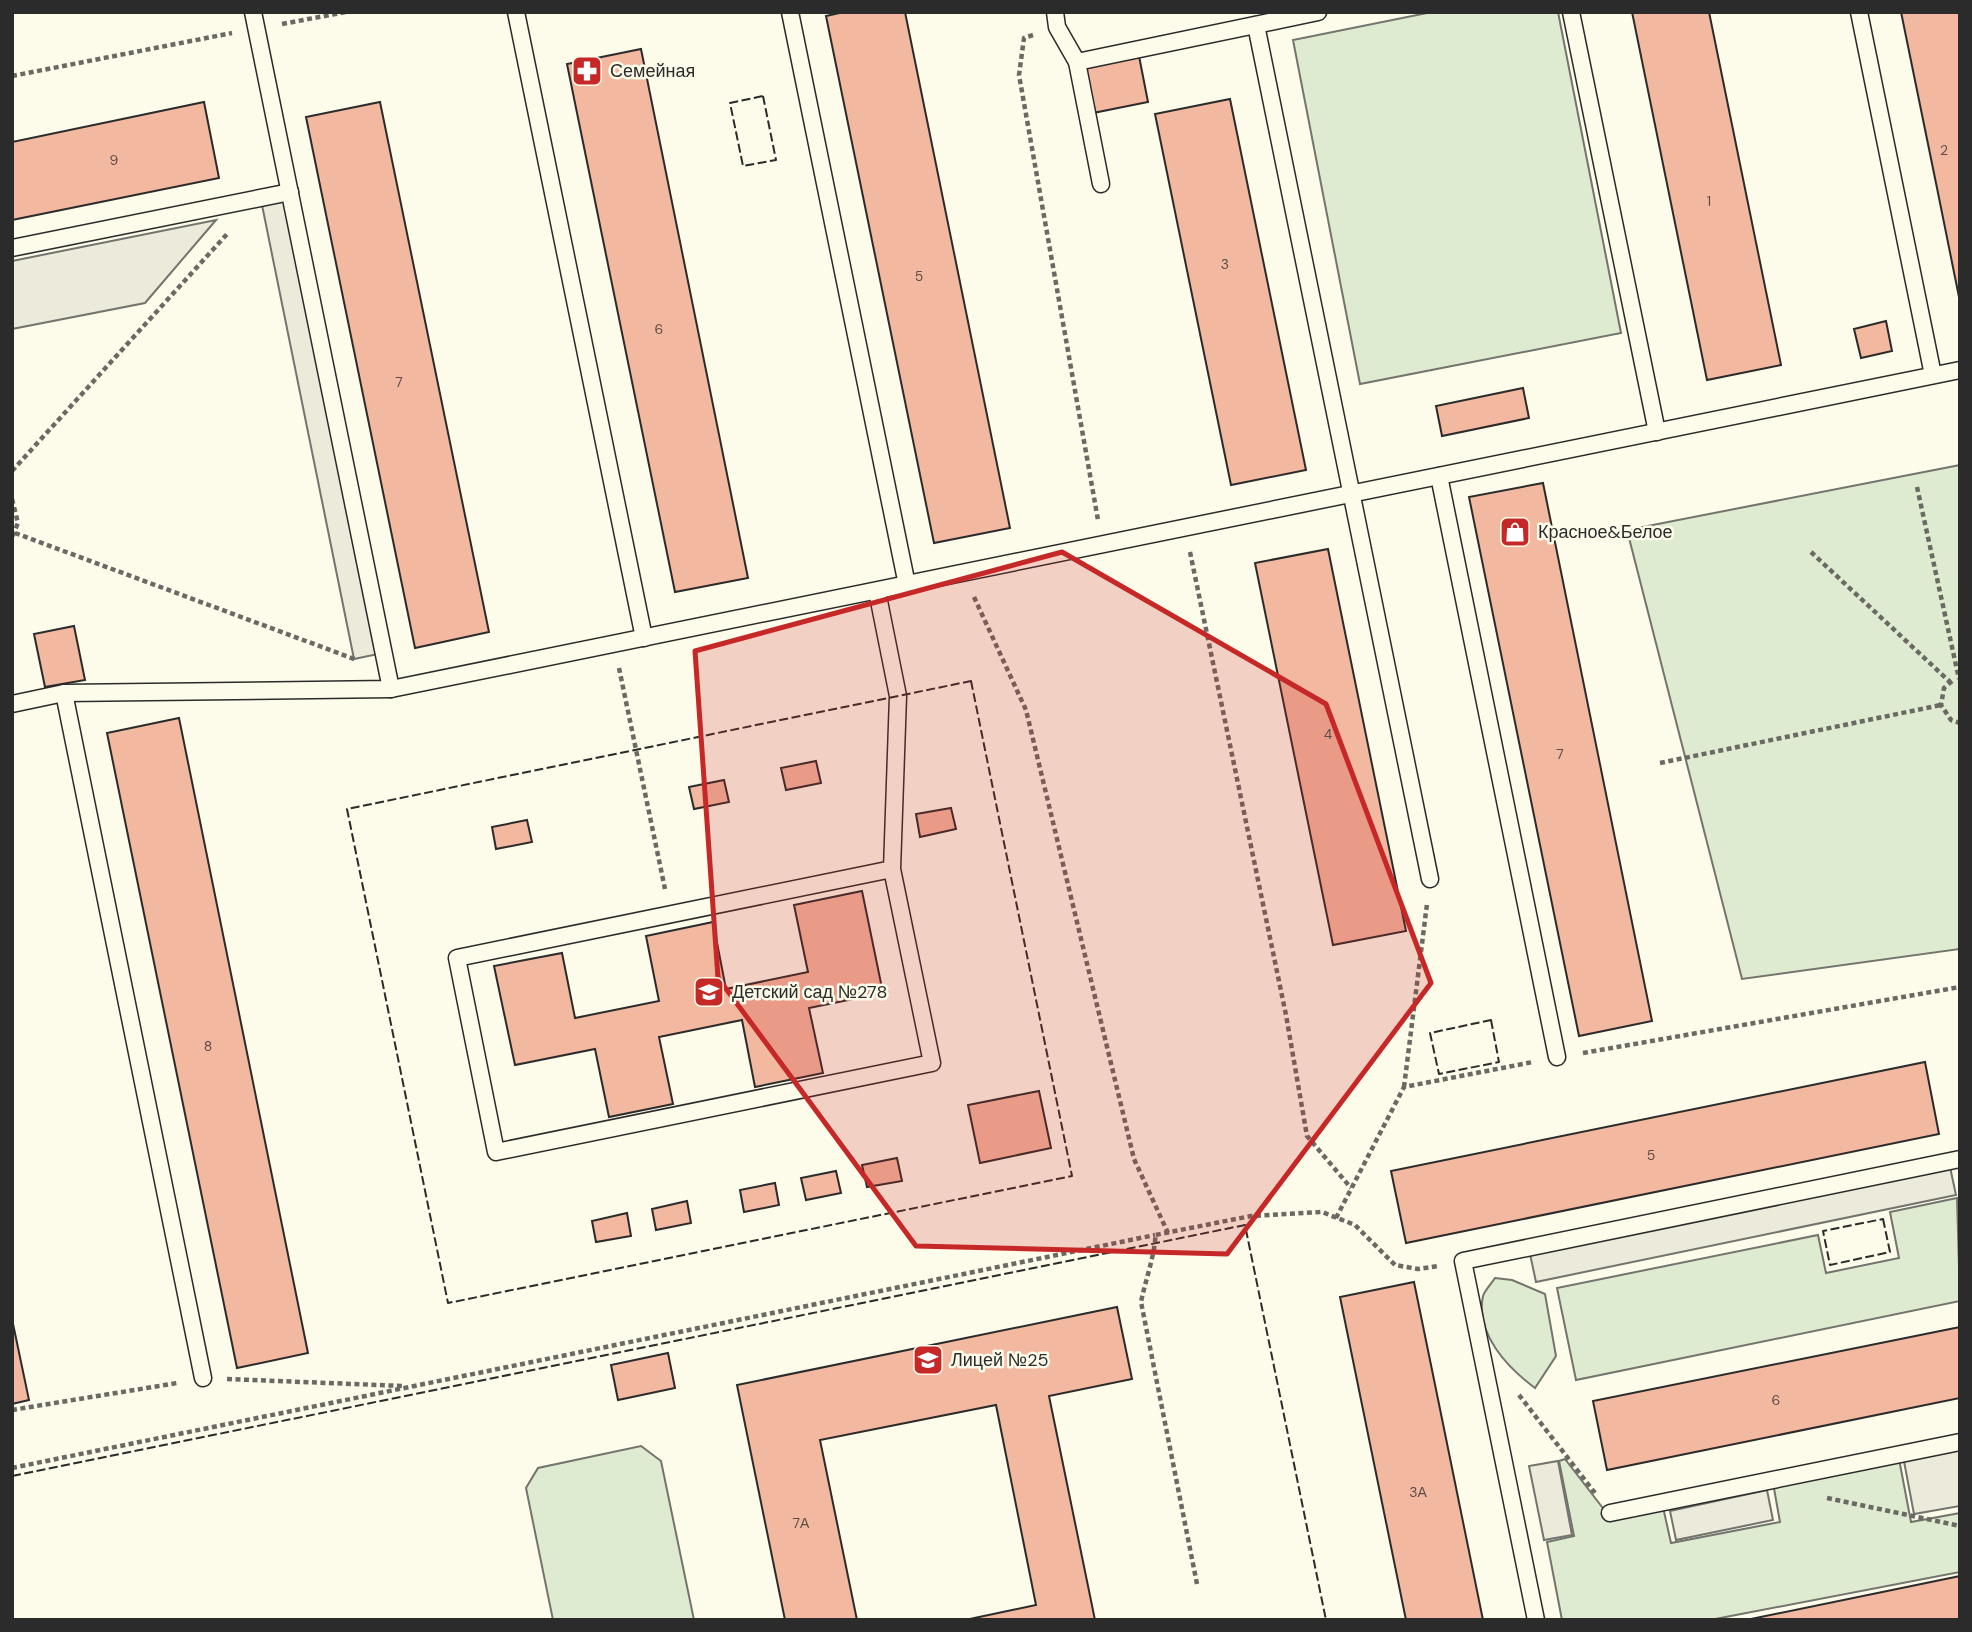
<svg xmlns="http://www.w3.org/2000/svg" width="1972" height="1632" font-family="'DM Sans',sans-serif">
	<rect width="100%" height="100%" fill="#fdfbea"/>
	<!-- green -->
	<g fill="#deebd1" stroke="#74746e" stroke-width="2">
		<polygon points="1432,12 1558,12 1621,333 1360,384 1293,40"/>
		<polygon points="1960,465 1960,949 1742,979 1627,530"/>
		<polygon points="1957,1198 1960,1301 1576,1380 1557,1288 1818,1235 1826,1273 1899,1258 1890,1212"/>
		<path d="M1495 1278 1512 1280 1545 1294 1556 1356 1535 1388C1508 1368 1475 1334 1483 1296 1485 1290 1492 1283 1495 1278Z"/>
		<polygon points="641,1446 661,1461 694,1620 553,1620 526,1488 538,1468"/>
		<polygon points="1565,1459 1609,1516 1663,1507 1671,1543 1780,1522 1773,1483 1899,1459 1911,1522 1960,1513 1960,1572 1710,1620 1562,1620 1547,1542 1574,1536 1559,1461"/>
	</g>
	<!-- parking -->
	<g fill="#eceadb" stroke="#74746e" stroke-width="2">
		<polygon points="286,200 378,654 354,659 262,205"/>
		<polygon points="216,220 145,303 12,329 12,261"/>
		<polygon points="1950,1167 1956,1195 1536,1282 1530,1254"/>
		<polygon points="1960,1445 1960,1506 1914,1514 1903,1456"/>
		<polygon points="1558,1461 1572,1535 1544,1540 1529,1466"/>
		<polygon points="1767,1490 1773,1520 1676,1540 1670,1511"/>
	</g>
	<!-- building -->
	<g fill="#f2b8a0" stroke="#2b2b2b" stroke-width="2">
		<polygon points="844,12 905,12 1010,528 934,543 826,16"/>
		<polygon points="1709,12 1781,365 1707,380 1632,12"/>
		<polygon points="1901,12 1960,12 1960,302 1937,188"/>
		<polygon points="641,49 748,578 675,592 567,64"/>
		<polygon points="1139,56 1148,102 1093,113 1084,66"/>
		<polygon points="1230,99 1306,470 1231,485 1155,114"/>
		<polygon points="204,102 219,178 12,220 12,142"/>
		<polygon points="380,102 489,632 415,648 306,117"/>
		<polygon points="1886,321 1892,351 1861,358 1854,329"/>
		<polygon points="1523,388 1529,418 1442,436 1436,406"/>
		<polygon points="1543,483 1652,1021 1579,1036 1469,497"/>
		<polygon points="1328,549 1406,931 1333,945 1255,563"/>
		<polygon points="74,626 85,680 45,687 34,634"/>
		<polygon points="179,718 308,1353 237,1368 107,733"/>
		<polygon points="816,761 821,783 786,790 781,768"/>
		<polygon points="724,780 729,802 694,809 689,787"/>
		<polygon points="951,808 956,829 920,837 916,814"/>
		<polygon points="527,820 532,842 496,849 492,827"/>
		<polygon points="862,891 883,993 809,1008 823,1073 755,1087 742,1020 659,1037 673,1104 609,1117 595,1049 515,1065 494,966 562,953 575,1018 659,1001 646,936 713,922 726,989 808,972 794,905"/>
		<polygon points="1925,1062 1939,1134 1406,1243 1391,1171"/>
		<polygon points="1039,1091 1051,1148 980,1163 968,1105"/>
		<polygon points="897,1158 902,1181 867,1187 862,1165"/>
		<polygon points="836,1171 841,1193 806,1200 801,1178"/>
		<polygon points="775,1183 779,1205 744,1212 740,1190"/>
		<polygon points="687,1201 691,1223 656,1230 652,1209"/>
		<polygon points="627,1213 631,1236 596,1242 592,1221"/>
		<polygon points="1414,1282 1440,1409 1483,1620 1406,1620 1340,1297"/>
		<polygon points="1117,1307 1132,1379 1049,1396 1095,1620 965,1620 1036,1605 996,1405 820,1440 857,1620 785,1620 737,1385"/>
		<polygon points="12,1319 29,1400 12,1404"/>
		<polygon points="1960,1327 1960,1398 1607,1470 1593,1401"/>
		<polygon points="668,1353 675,1388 618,1400 611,1365"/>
		<polygon points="1960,1576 1960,1620 1746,1620"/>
	</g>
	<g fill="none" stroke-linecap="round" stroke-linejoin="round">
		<!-- lane casing -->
		<g stroke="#2b2b2b" stroke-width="19">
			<g id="lane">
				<polyline points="253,12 391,689"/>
				<polyline points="516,12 644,638"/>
				<polyline points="790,12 907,585"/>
				<polyline points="1055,12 1057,27 1077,62 1101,184"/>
				<polyline points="1571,12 1657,432"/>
				<polyline points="1859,12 1933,375"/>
				<polyline points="1256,25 1430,879"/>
				<polyline points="1077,62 1318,12"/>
				<polyline points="12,248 290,192"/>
				<polyline points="1439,476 1557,1057"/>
				<polyline points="877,591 898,696 892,869 932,1063 496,1152 457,958 892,869"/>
				<polyline points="64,693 203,1378"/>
				<polyline points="12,704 64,693 391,689 1960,370"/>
				<polyline points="1610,1513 1960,1442"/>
				<polyline points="1536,1620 1463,1261 1960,1159"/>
			</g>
		</g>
		<!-- path -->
		<g stroke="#6a6964" stroke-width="4.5" stroke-dasharray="5 3.5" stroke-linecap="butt">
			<polyline points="282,24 346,12"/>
			<polyline points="1033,35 1024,38 1019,75 1098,520"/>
			<polyline points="12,76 232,33"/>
			<polyline points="12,471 228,233"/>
			<polyline points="1917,487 1959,679"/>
			<polyline points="12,499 18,523 12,537"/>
			<polyline points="15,533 357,660"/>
			<polyline points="1190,552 1286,1015 1307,1136 1351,1188"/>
			<polyline points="1811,552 1950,682"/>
			<polyline points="974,597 1026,710 1134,1159 1168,1233"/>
			<polyline points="619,668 665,889"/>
			<polyline points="1952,681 1944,688 1941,705 1951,720 1960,723"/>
			<polyline points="1660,763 1941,705"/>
			<polyline points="1583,1053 1960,987"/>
			<polyline points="1404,1087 1427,904"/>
			<polyline points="1336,1218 1404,1087 1533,1062"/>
			<polyline points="227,1379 404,1386"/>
			<polyline points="1519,1395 1595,1493"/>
			<polyline points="12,1410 177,1383"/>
			<polyline points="12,1468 1155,1235"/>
			<polyline points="1827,1498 1960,1526"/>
			<path d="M1197 1584 1141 1302C1144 1286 1157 1247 1155 1235L1251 1216 1322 1212 1355 1225 1395 1265 1418 1269 1438 1266"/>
		</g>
		<!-- lane -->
		<use href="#lane" stroke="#fdfbea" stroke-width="16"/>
		<!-- fence -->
		<g stroke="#2b2b2b" stroke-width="2" stroke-dasharray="9 3.5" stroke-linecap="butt">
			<polygon points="763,96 776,160 743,166 730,103"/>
			<polygon points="971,681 1072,1176 448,1303 347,809"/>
			<polygon points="1491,1020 1499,1062 1439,1074 1430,1033"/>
			<polygon points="1883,1219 1890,1252 1830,1265 1823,1231"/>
			<polyline points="12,1476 1245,1225 1326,1620"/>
		</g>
	</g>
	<!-- marked area -->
	<path fill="#c62828" fill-opacity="0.2" stroke="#c62828" stroke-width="5" stroke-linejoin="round" d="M1062 552 1326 704 1431 983 1227 1254 916 1246 718 978 695 651Z"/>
	<!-- icons -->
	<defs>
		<g id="pharmacy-square" transform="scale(1.575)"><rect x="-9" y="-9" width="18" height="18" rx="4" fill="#c62828" stroke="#fdfbea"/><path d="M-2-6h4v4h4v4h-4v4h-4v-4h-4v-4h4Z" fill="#fff"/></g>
		<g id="shop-square" transform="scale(1.575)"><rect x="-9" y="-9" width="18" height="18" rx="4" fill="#c62828" stroke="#fdfbea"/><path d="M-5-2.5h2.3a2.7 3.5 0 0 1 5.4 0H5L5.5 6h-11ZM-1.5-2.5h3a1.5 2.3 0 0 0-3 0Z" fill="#fff"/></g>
		<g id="school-square" transform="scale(1.575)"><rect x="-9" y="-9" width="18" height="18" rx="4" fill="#c62828" stroke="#fdfbea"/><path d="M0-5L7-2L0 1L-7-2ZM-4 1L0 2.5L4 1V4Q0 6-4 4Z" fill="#fff"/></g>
	</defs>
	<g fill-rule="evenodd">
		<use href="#pharmacy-square" x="587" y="71"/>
		<use href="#shop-square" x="1515" y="532"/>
		<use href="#school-square" x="709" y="992"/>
		<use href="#school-square" x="928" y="1360"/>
	</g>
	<g text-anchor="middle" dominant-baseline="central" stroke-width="5" stroke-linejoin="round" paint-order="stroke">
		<!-- number labels -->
		<g font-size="14" fill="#5d4e48">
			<text x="1944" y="150">2</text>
			<text x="114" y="160">9</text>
			<text x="1709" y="201">1</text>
			<text x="1225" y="264">3</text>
			<text x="919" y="276">5</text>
			<text x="659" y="329">6</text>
			<text x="399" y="382">7</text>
			<text x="1328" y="734">4</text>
			<text x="1560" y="754">7</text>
			<text x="208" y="1046">8</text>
			<text x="1651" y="1155">5</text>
			<text x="1776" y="1400">6</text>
			<text x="1418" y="1492">3А</text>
			<text x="801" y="1523">7А</text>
		</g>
		<!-- poi labels -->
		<g font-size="18" fill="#2b2b2b" stroke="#fdfbea" text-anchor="start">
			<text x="610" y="71">Семейная</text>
			<text x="1538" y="532">Красное&amp;Белое</text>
			<text x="732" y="992">Детский сад №278</text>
			<text x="951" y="1360">Лицей №25</text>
		</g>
	</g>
	<!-- border -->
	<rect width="1972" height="1632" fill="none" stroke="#2b2b2b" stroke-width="28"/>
</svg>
